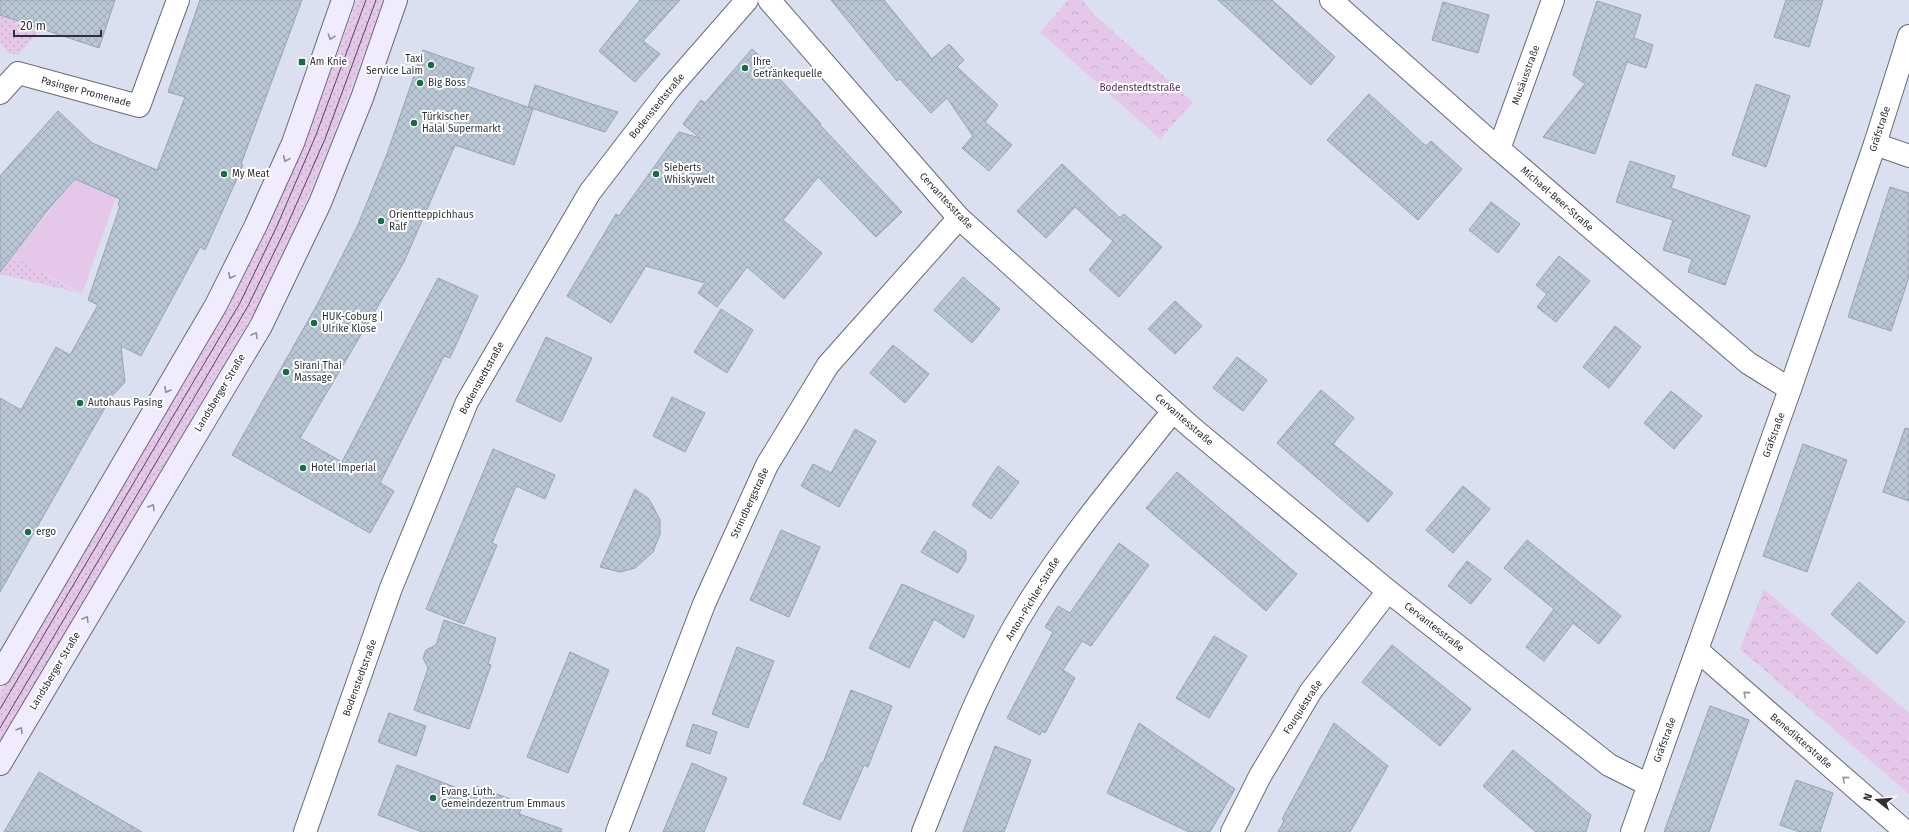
<svg xmlns="http://www.w3.org/2000/svg" width="1909" height="832" font-family="'Fira Sans',sans-serif">
	<defs>
		<pattern id="grass-dots" width="8" height="8" patternUnits="userSpaceOnUse"><rect width="8" height="8" fill="#e5c7ea"/><path d="M2 2h.1M6 6h.1" fill="none" stroke="#c5abc9" stroke-width="1.8" stroke-linecap="round"/></pattern>
		<pattern id="forest-crowns" width="20" height="18" patternUnits="userSpaceOnUse"><rect width="20" height="18" fill="#e5c7ea"/><path d="M2 6a3 3 0 1 1 6 0M12 15a3 3 0 1 1 6 0" fill="none" stroke="#c5abc9"/></pattern>
		<pattern id="building-cross-hatch" width="8" height="8" patternUnits="userSpaceOnUse"><rect width="8" height="8" fill="#b9c6d4"/><path d="M0 0l8 8M0 8l8-8" fill="none" stroke="#9faab7"/></pattern>
	</defs>
	<rect width="100%" height="100%" fill="#dbe0f1"/>
	<!-- grass -->
	<g fill="url(#grass-dots)">
		<polygon points="357,0 384,0 331,142 293,233 255,311 0,744 0,693 233,297 270,222 309,132"/>
		<polygon points="0,15 41,28 19,54 10,54 0,43"/>
		<polygon points="13,256 76,292 0,274 0,272"/>
	</g>
	<!-- forest -->
	<g fill="url(#forest-crowns)">
		<polygon points="1068,0 1083,0 1093,14 1193,102 1160,139 1040,32"/>
		<polygon points="1764,589 1909,713 1909,794 1740,649"/>
	</g>
	<!-- garden -->
	<polygon fill="#e5c7ea" points="75,179 116,197 82,294 13,256"/>
	<!-- building -->
	<g fill="url(#building-cross-hatch)" stroke="#96a3b0">
		<polygon points="0,0 115,0 99,48 0,15"/>
		<polygon points="200,0 302,0 241,164 243,165 205,250 200,247 141,356 121,346 125,382 111,397 0,592 0,398 21,410 56,347 70,355 98,305 88,300 120,206 118,205 120,199 75,179 47,211 0,272 0,176 58,111 92,143 157,170 185,97 168,92"/>
		<polygon points="640,0 680,0 643,41 660,54 635,82 599,51"/>
		<polygon points="831,0 884,0 932,59 949,44 964,60 957,67 998,105 985,122 1012,145 989,171 962,148 973,136 947,98 931,113 900,79 897,81"/>
		<polygon points="1218,0 1272,0 1335,57 1311,85"/>
		<polygon points="1786,0 1823,0 1809,47 1774,37"/>
		<polygon points="1597,1 1641,15 1634,38 1653,45 1646,68 1627,62 1595,154 1543,137 1585,84 1573,75"/>
		<polygon points="1443,2 1489,15 1478,53 1432,40"/>
		<polygon points="752,49 781,75 779,78 821,124 820,125 902,212 876,237 818,177 783,220 822,253 784,299 747,267 717,307 698,293 705,283 646,266 611,323 567,296 616,214 619,216 679,132 700,138 683,124 701,100 705,103"/>
		<polygon points="423,50 474,68 467,86 533,109 514,165 455,145 404,262 300,438 342,462 438,278 478,296 450,358 444,356 380,483 394,491 370,533 232,455 318,303 357,227 387,154"/>
		<polygon points="1756,84 1790,96 1766,167 1732,155"/>
		<polygon points="535,85 595,105 618,112 605,132 528,107"/>
		<polygon points="1369,94 1426,146 1431,141 1462,169 1418,220 1327,140"/>
		<polygon points="1630,161 1675,176 1671,188 1750,216 1725,285 1688,272 1692,259 1663,250 1673,220 1616,202"/>
		<polygon points="1062,164 1120,218 1124,214 1162,247 1119,297 1089,270 1113,241 1075,207 1046,238 1017,211"/>
		<polygon points="1890,187 1909,193 1909,277 1891,331 1848,317"/>
		<polygon points="1491,202 1520,224 1498,253 1469,230"/>
		<polygon points="1559,256 1590,281 1556,322 1537,307 1547,294 1536,285"/>
		<polygon points="963,277 1000,309 972,343 934,310"/>
		<polygon points="1175,301 1202,326 1175,354 1148,329"/>
		<polygon points="721,309 753,330 727,373 694,352"/>
		<polygon points="1615,326 1641,347 1609,388 1583,367"/>
		<polygon points="546,337 592,358 561,422 516,401"/>
		<polygon points="893,345 929,374 905,403 870,373"/>
		<polygon points="1237,357 1267,380 1243,411 1213,388"/>
		<polygon points="1321,390 1354,418 1333,444 1393,493 1368,522 1277,443"/>
		<polygon points="1671,391 1702,416 1674,449 1644,423"/>
		<polygon points="672,397 705,413 685,452 653,436"/>
		<polygon points="1905,428 1909,429 1909,501 1883,492"/>
		<polygon points="855,429 876,441 839,507 801,486 813,464 831,473"/>
		<polygon points="1803,444 1847,460 1807,572 1763,556"/>
		<polygon points="493,449 555,475 545,499 516,486 492,543 497,545 464,624 426,609"/>
		<polygon points="998,466 1019,482 991,519 972,505"/>
		<polygon points="1177,472 1297,574 1266,611 1146,508"/>
		<polygon points="1463,486 1490,509 1453,553 1426,530"/>
		<polygon points="635,489 649,499 660,520 660,534 653,552 635,568 620,572 600,567"/>
		<polygon points="781,530 820,547 789,617 750,600"/>
		<polygon points="934,531 966,551 966,560 958,573 921,552"/>
		<polygon points="1527,540 1621,616 1599,644 1573,623 1544,661 1526,647 1554,609 1504,568"/>
		<polygon points="1119,543 1149,565 1091,646 1082,641 1063,670 1075,678 1045,733 1042,731 1040,735 1007,718 1053,632 1045,627 1058,606 1070,613"/>
		<polygon points="1467,561 1491,579 1471,604 1448,586"/>
		<polygon points="1859,582 1905,622 1877,654 1831,614"/>
		<polygon points="902,584 974,616 964,638 934,619 909,668 869,648"/>
		<polygon points="444,620 496,638 488,664 491,665 469,729 414,710 428,668 423,658 426,650 436,645"/>
		<polygon points="1214,636 1247,656 1209,718 1176,698"/>
		<polygon points="1392,645 1471,709 1440,746 1362,682"/>
		<polygon points="737,647 774,661 748,728 712,714"/>
		<polygon points="570,652 609,670 568,773 527,757"/>
		<polygon points="851,690 892,706 868,767 864,765 840,820 803,804 821,763 823,763"/>
		<polygon points="1710,706 1749,720 1709,832 1664,832"/>
		<polygon points="389,713 426,726 416,756 378,742"/>
		<polygon points="1139,723 1235,789 1210,832 1189,832 1107,793"/>
		<polygon points="1334,723 1388,766 1350,832 1278,832 1284,821 1282,819"/>
		<polygon points="693,724 717,732 710,754 686,746"/>
		<polygon points="995,746 1031,760 1004,832 963,832"/>
		<polygon points="1513,750 1591,815 1586,832 1536,832 1483,786"/>
		<polygon points="692,763 727,778 713,811 704,832 663,832"/>
		<polygon points="397,765 473,794 476,786 523,804 519,814 562,829 561,832 422,832 378,815"/>
		<polygon points="39,772 99,807 142,832 4,832"/>
		<polygon points="1796,780 1833,793 1820,832 1800,832 1780,825"/>
	</g>
	<g fill="none" stroke-linecap="round" stroke-linejoin="round">
		<!-- street casing -->
		<g stroke="#676b7a" stroke-width="24">
			<g id="street">
				<polyline points="769,0 959,218 1191,427 1388,591 1609,765 1649,785"/>
				<polyline points="1331,0 1484,136 1748,363 1790,389"/>
				<polyline points="0,93 18,73 139,106 178,0"/>
				<polyline points="1875,144 1909,156"/>
				<polyline points="1499,149 1553,0"/>
				<polyline points="1697,650 1906,832"/>
				<polyline points="305,832 391,588 467,402 590,192 670,88 747,0"/>
				<polyline points="617,832 704,604 767,465 828,365 959,218"/>
				<path d="M923 832C954 754 984 673 1029 602 1072 534 1123 474 1173 411"/>
				<polyline points="1232,832 1260,776 1311,691 1388,591"/>
				<polyline points="1632,832 1790,389 1875,144 1909,36"/>
			</g>
		</g>
		<!-- secondary casing -->
		<g stroke="#676b7a" stroke-width="24">
			<g id="secondary">
				<polyline points="0,674 216,305 256,225 293,143 343,0"/>
				<polyline points="0,764 261,326 320,203 362,98 396,0"/>
			</g>
		</g>
		<!-- street -->
		<use href="#street" stroke="#fff" stroke-width="22"/>
		<!-- secondary -->
		<use href="#secondary" stroke="#f1ecfd" stroke-width="22"/>
		<!-- tram -->
		<g stroke="#4b4d55" stroke-width="1">
			<polyline points="0,709 240,303 277,226 316,135 366,0"/>
			<polyline points="0,728 248,306 285,230 325,139 376,0"/>
		</g>
	</g>
	<!-- one-way arrows -->
	<defs><path id="oneway-chevron" d="M-2-3.5L2.5 0L-2 3.5" fill="none" stroke-width="1.6" stroke-linecap="round" stroke-linejoin="round"/></defs>
	<g stroke="#908e9a">
		<use href="#oneway-chevron" transform="translate(331 37) rotate(108)"/>
		<use href="#oneway-chevron" transform="translate(286 159) rotate(114)"/>
		<use href="#oneway-chevron" transform="translate(231 276) rotate(117)"/>
		<use href="#oneway-chevron" transform="translate(255 335) rotate(-59)"/>
		<use href="#oneway-chevron" transform="translate(167 390) rotate(120)"/>
		<use href="#oneway-chevron" transform="translate(152 507) rotate(-59)"/>
		<use href="#oneway-chevron" transform="translate(86 619) rotate(-59)"/>
		<use href="#oneway-chevron" transform="translate(20 730) rotate(-59)"/>
	</g>
	<g stroke="#96989a">
		<use href="#oneway-chevron" transform="translate(1746 694) rotate(-139)"/>
		<use href="#oneway-chevron" transform="translate(1845 779) rotate(-139)"/>
	</g>
	<!-- markers -->
	<g fill="#166d3f" stroke="#fff" stroke-width="1.5">
		<rect x="298" y="58" width="8" height="8" rx="2"/>
		<circle cx="431" cy="65" r="4"/>
		<circle cx="745" cy="68" r="4"/>
		<circle cx="420" cy="83" r="4"/>
		<circle cx="414" cy="123" r="4"/>
		<circle cx="224" cy="174" r="4"/>
		<circle cx="656" cy="174" r="4"/>
		<circle cx="381" cy="221" r="4"/>
		<circle cx="314" cy="323" r="4"/>
		<circle cx="286" cy="372" r="4"/>
		<circle cx="80" cy="403" r="4"/>
		<circle cx="303" cy="468" r="4"/>
		<circle cx="28" cy="532" r="4"/>
		<circle cx="433" cy="798" r="4"/>
	</g>
	<g text-anchor="middle" dominant-baseline="central" stroke-width="4" stroke-linejoin="round" paint-order="stroke">
		<!-- poi labels -->
		<g font-size="10" fill="#2e3036" stroke="#fff" text-anchor="start">
			<text x="423" y="59" text-anchor="end">Taxi<tspan x="423" dy="12">Service Laim</tspan></text>
			<text x="310" y="62">Am Knie</text>
			<text x="753" y="62">Ihre<tspan x="753" dy="12">Getränkequelle</tspan></text>
			<text x="428" y="83">Big Boss</text>
			<text x="422" y="117">Türkischer<tspan x="422" dy="12">Halal Supermarkt</tspan></text>
			<text x="664" y="168">Sieberts<tspan x="664" dy="12">Whiskywelt</tspan></text>
			<text x="232" y="174">My Meat</text>
			<text x="389" y="215">Orientteppichhaus<tspan x="389" dy="12">Ralf</tspan></text>
			<text x="322" y="317">HUK-Coburg |<tspan x="322" dy="12">Ulrike Klose</tspan></text>
			<text x="294" y="366">Sirani Thai<tspan x="294" dy="12">Massage</tspan></text>
			<text x="88" y="403">Autohaus Pasing</text>
			<text x="311" y="468">Hotel Imperial</text>
			<text x="36" y="532">ergo</text>
			<text x="441" y="792">Evang. Luth.<tspan x="441" dy="12">Gemeindezentrum Emmaus</tspan></text>
		</g>
		<!-- street labels -->
		<g font-size="10" fill="#2e3036" stroke="#fff">
			<text transform="translate(1526 75) rotate(-70)">Musäusstraße</text>
			<text transform="translate(86 92) rotate(15)">Pasinger Promenade</text>
			<text transform="translate(657 106) rotate(-51)">Bodenstedtstraße</text>
			<text transform="translate(1880 129) rotate(-72)">Gräfstraße</text>
			<text transform="translate(1557 199) rotate(41)">Michael-Beer-Straße</text>
			<text transform="translate(946 201) rotate(47)">Cervantesstraße</text>
			<text transform="translate(482 378) rotate(-61)">Bodenstedtstraße</text>
			<text transform="translate(220 393) rotate(-59)">Landsberger Straße</text>
			<text transform="translate(1184 420) rotate(41)">Cervantesstraße</text>
			<text transform="translate(1774 435) rotate(-70)">Gräfstraße</text>
			<text transform="translate(750 503) rotate(-65)">Strindbergstraße</text>
			<text transform="translate(1033 599) rotate(-59)">Anton-Pichler-Straße</text>
			<text transform="translate(1434 627) rotate(38)">Cervantesstraße</text>
			<text transform="translate(55 671) rotate(-59)">Landsberger Straße</text>
			<text transform="translate(360 678) rotate(-70)">Bodenstedtstraße</text>
			<text transform="translate(1303 707) rotate(-57)">Fouquéstraße</text>
			<text transform="translate(1665 740) rotate(-70)">Gräfstraße</text>
			<text transform="translate(1801 741) rotate(41)">Benedikterstraße</text>
		</g>
		<!-- park labels -->
		<g font-size="10" fill="#572261" stroke="#fff">
			<text x="1140" y="88">Bodenstedtstraße</text>
		</g>
	</g>
	<!-- north arrow -->
	<g transform="translate(1877 800) rotate(287)" stroke="#ffffff" stroke-width="3" paint-order="stroke">
	<path d="M0-3L7 15L0 10L-7 15Z" fill="#2e3036"/>
	<text y="-6" font-size="11" font-weight="bold" text-anchor="middle" fill="#2e3036">N</text>
	</g>
	<!-- scale -->
	<path d="M14 30v6h87v-6" fill="none" stroke="#2e3036" stroke-width="2"/>
	<text x="20" y="30" font-size="12" fill="#2e3036" stroke="#ffffff" stroke-width="3" paint-order="stroke">20 m</text>
</svg>
